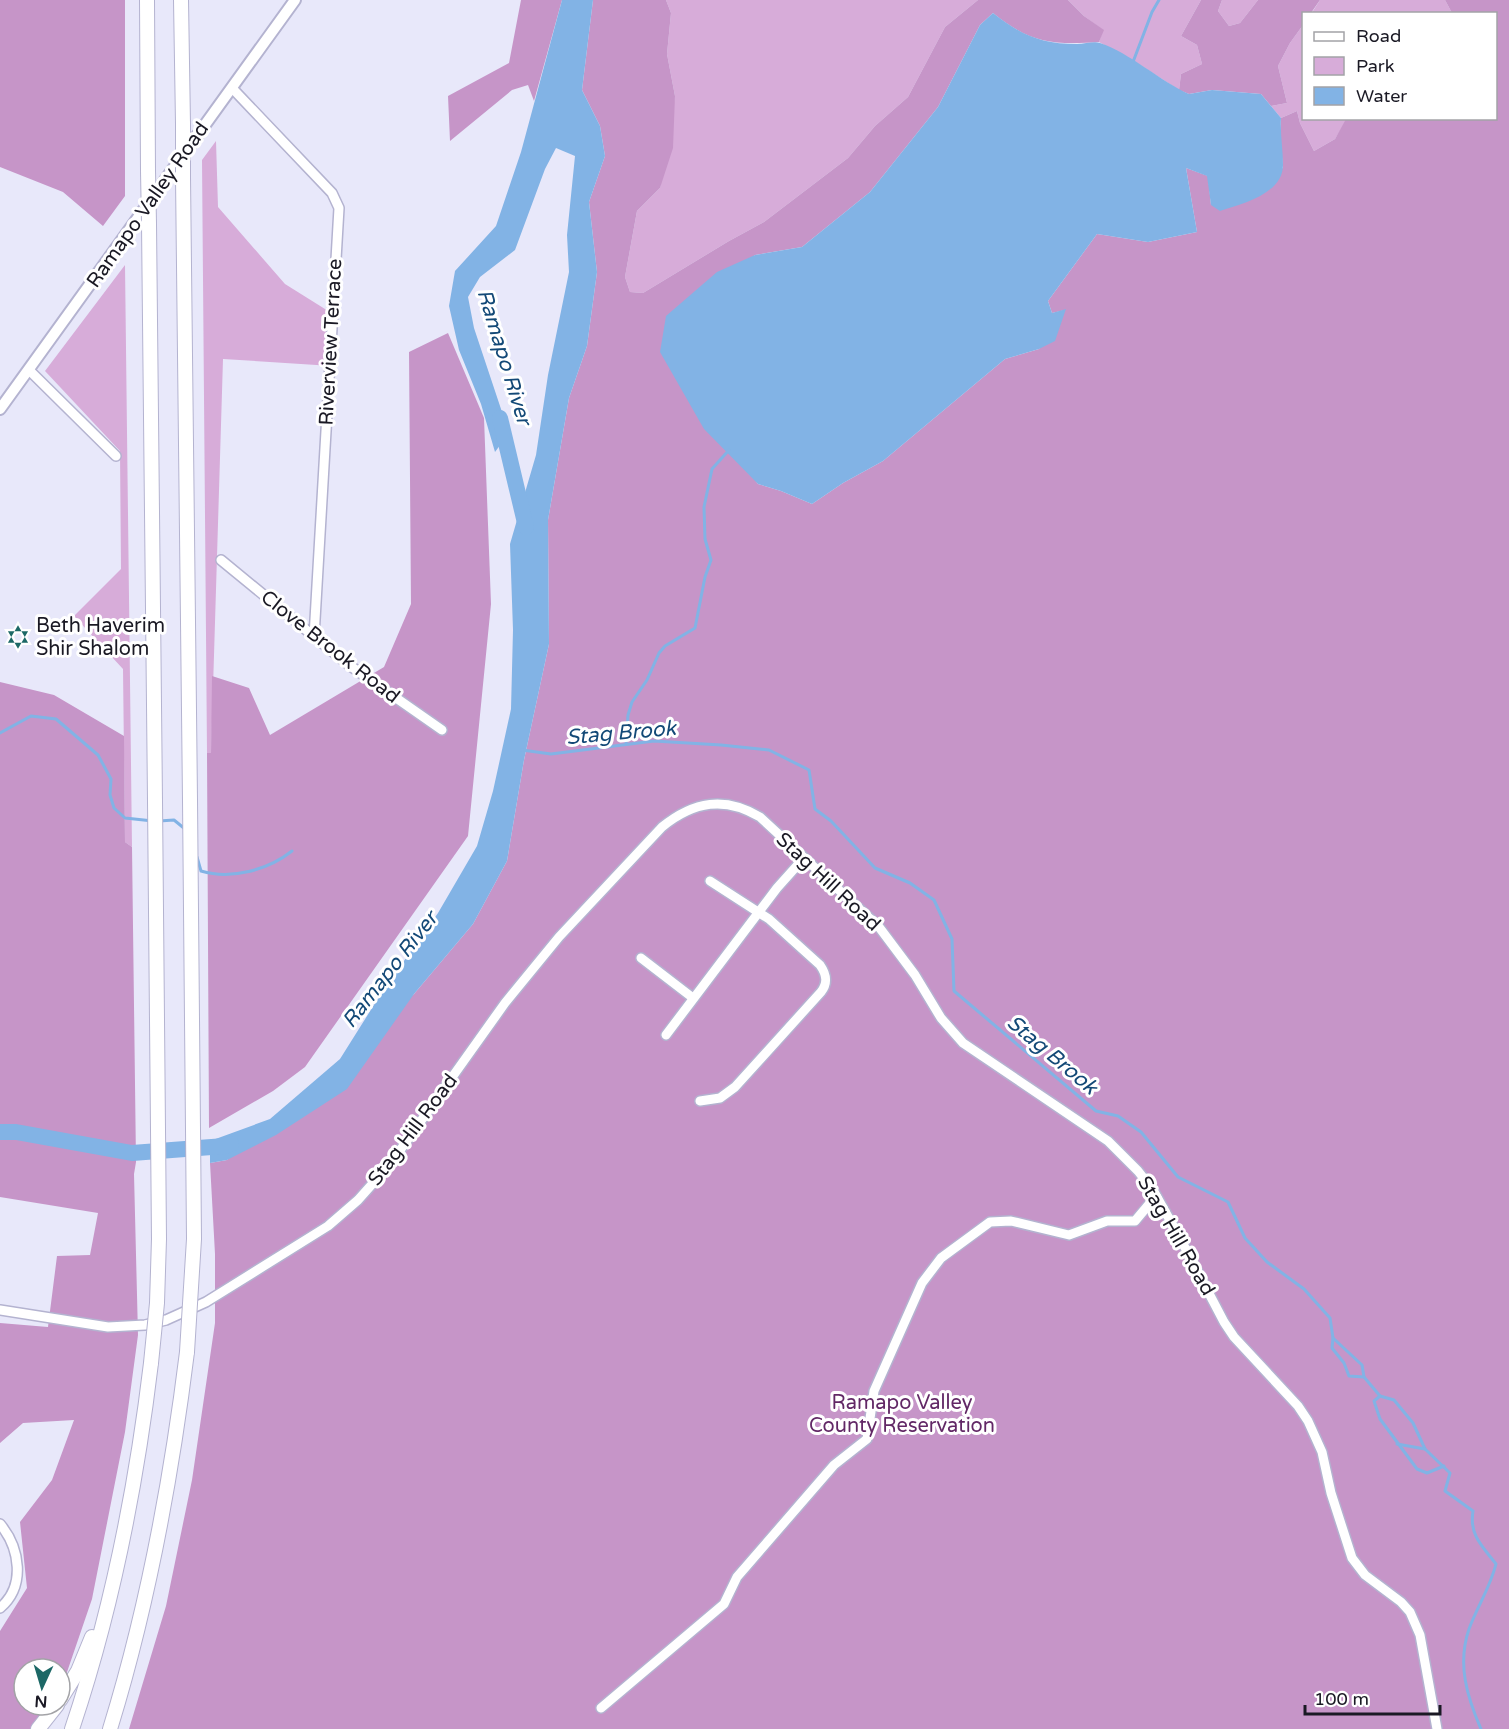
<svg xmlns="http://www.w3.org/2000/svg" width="1509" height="1729" font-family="'Varela Round',sans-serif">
	<rect width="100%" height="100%" fill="#e8e8fa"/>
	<!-- green -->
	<g fill="#d7acd9">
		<polygon points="666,0 978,0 945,27 908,97 875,126 848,158 764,222 729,241 643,293 630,292 625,277 637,211 660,188 675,96 667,54 671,13"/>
		<polygon points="1068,0 1201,0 1181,36 1197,45 1202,64 1181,74 1179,90 1134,61 1099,42 1103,30 1084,16"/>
		<polygon points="1222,0 1258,0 1240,23 1229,26 1218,11"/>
		<polygon points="1320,0 1445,0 1452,13 1311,14"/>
		<polygon points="1303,25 1304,118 1346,119 1346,121 1335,139 1314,151 1300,123 1297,111 1281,118 1271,106 1287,103 1278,66 1290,43"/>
		<polygon points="216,141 218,207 285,284 333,314 332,366 223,359 211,754 207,753 202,160"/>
		<polygon points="125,265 132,847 125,842 123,669 74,616 121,569 120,451 45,371"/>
	</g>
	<!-- forest -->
	<g fill="#c695c8">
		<polygon points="0,0 125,0 125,196 103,226 63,192 0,167"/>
		<polygon points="521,0 562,0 534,101 528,85 512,90 450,141 448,96 509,63"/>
		<path d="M593 0H666L671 13 667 54 675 96 673 148 660 188 637 211 625 277 630 292 643 293 729 241 764 222 848 158 875 126 908 97 945 27 978 0H1068L1084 16 1104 30 1099 42C1052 45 1030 43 993 13L980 25 938 107 870 192 802 247 755 255 664 336 661 352 758 484 781 491 812 504 843 483 883 461 1005 359 1039 349 1065 310 1052 313 1048 301 1097 234 1148 242 1197 232 1186 168 1208 176 1211 205 1283 168 1280 136 1281 118 1297 111 1300 123 1314 151 1335 139 1346 119 1496 118V14L1452 13 1445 0H1509V1729H129L166 1606 192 1480 215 1323V1254L210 1163 227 1160 414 994 473 924 507 861 524 760 549 644 548 520 569 398 587 346 597 272 589 202 605 156 600 126 582 90Z"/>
		<polygon points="1201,0 1222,0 1218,11 1229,26 1240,23 1258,0 1320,0 1311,13 1304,14 1303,25 1290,43 1278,66 1287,103 1271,106 1261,94 1212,90 1189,94 1179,90 1181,74 1202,64 1197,45 1181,36"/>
		<polygon points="448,333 484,418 491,604 468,836 305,1067 273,1091 209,1128 207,753 211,753 212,676 249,688 270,735 384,667 411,604 409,352"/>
		<polygon points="0,682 54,695 124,736 125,842 132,847 136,1162 134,1174 138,1335 125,1432 92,1599 66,1675 60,1684 60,1669 24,1669 24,1705 48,1705 30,1729 0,1729 0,1631 27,1588 20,1522 52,1480 74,1420 23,1423 0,1443 0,1323 48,1327 57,1256 90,1255 98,1213 0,1197"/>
	</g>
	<!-- water -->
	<g fill="#82b3e5">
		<polygon points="562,0 593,0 582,90 600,126 605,156 589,202 597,272 587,346 569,398 548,520 549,644 524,760 507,861 473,924 414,994 347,1089 276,1135 227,1160 210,1163 210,1141 270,1119 340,1059 384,989 438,913 477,846 493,791 511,709 513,630 510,544 536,455 548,375 569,272 567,235 575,156 556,148 545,169 515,250 480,277 468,297 474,328 509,433 495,452 481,404 459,350 449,306 455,271 496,226 521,152"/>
		<path d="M993 13C1021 35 1041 44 1077 44 1085 44 1094 41 1100 43 1130 53 1160 81 1189 94L1212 90 1261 94 1281 118C1280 134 1283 149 1283 165 1283 194 1242 204 1220 211L1211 205 1207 176 1186 168 1197 232 1148 242 1097 234 1048 301 1052 313 1066 309 1055 341 1039 349 1005 359 883 461 843 483 812 504 781 491 758 484 704 429 660 352 666 316 717 272 755 255 802 247 870 192 938 107 980 25Z"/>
	</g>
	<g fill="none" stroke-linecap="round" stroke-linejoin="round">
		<!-- stream -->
		<g stroke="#82b3e5" stroke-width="3">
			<polyline points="1133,62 1152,12 1159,0"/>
			<polyline points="0,733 31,716 56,719 98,755 111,779 110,795 114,808 125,818 153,821"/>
			<polyline points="626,744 628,715 632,702 647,680 659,653 665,646 695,628 705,577 711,560 705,539 704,507 712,469 729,450"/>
			<path d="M522 750 551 754 654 741 721 745 769 750 809 770 815 809 831 821 875 868 910 883 934 900 952 939 954 991 1096 1111 1118 1116 1141 1132 1178 1177 1228 1202 1245 1238 1267 1262 1304 1289 1330 1318 1333 1338 1362 1365 1364 1377 1380 1396 1394 1400 1413 1423 1425 1449 1450 1473 1445 1491 1473 1511C1469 1535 1482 1546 1496 1564 1490 1588 1477 1607 1469 1629 1457 1664 1467 1697 1481 1729"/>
			<polyline points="159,821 174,820 185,829"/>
			<path d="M197 857 201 871C231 880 268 870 292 851"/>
			<polyline points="1333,1338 1332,1348 1344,1363 1349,1376 1364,1377"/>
			<polyline points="1380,1396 1374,1401 1380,1419 1417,1469 1427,1473 1444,1466"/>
			<polyline points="1397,1444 1425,1449"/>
		</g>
		<!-- river -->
		<g stroke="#82b3e5" stroke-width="16">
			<polyline points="500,418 526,527"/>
			<polyline points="0,1132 16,1132 132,1153 225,1146 231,1144"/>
		</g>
		<!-- minor casing -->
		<g stroke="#b4b3d0" stroke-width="12">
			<g id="minor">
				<polyline points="232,88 332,193 339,208 314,637"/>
				<polyline points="29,370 116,456"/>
				<polyline points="221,560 349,665 442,730"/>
				<polyline points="641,958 693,998"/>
				<polyline points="666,1035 777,888 803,859"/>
				<path d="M700 1101 720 1098 735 1087 821 992C828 983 827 975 820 965L769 919 710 881"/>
				<path d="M0 1310 108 1327 145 1325 166 1320 206 1302 328 1226 358 1200 391 1163 505 1003 559 937 662 827C694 801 725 796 760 817L879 927 915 975 941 1018 963 1043 1108 1141 1138 1171 1153 1190 1181 1240 1224 1322 1234 1337 1298 1406 1308 1421 1322 1452 1331 1493 1352 1558 1365 1575 1401 1602 1410 1612 1420 1635 1437 1729"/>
				<path d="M0 1524C20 1548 26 1586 0 1608"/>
				<polyline points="601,1708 724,1604 737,1577 834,1465 867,1439 874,1391 922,1283 941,1258 990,1222 1011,1221 1069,1235 1107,1221 1135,1221 1156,1196"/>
			</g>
		</g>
		<!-- major casing -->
		<g stroke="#b4b3d0" stroke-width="14">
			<polyline id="major" points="0,409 295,0"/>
		</g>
		<!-- highway casing -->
		<g stroke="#b4b3d0" stroke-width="16">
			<g id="highway">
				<polyline points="147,0 148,171"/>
				<polyline points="181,0 183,124"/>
				<polyline points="183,177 190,800"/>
				<polyline points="149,224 155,801"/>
				<polyline points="60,1700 78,1671 92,1637"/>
				<polyline points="38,1729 57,1705"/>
				<path d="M72 1729C112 1610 136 1488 151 1363"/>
				<path d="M110 1729C148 1606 171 1481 187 1352"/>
			</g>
		</g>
		<!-- minor -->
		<use href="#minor" stroke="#fff" stroke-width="9"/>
		<!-- major -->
		<use href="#major" stroke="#fff" stroke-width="10"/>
		<!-- highway -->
		<use href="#highway" stroke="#fff" stroke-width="14"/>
		<!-- highway-bridge casing -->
		<g stroke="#b4b3d0" stroke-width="16" stroke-linecap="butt">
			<g id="highway-bridge">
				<polyline points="183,124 183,177"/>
				<polyline points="148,171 149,224"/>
				<polyline points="187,1352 194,1239 190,800"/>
				<polyline points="151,1363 157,1303 159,1239 155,801"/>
			</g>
		</g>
		<!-- highway-bridge -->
		<use href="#highway-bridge" stroke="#fff" stroke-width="14"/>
	</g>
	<!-- icons -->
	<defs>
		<g id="synagogue-bare" transform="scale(1.8)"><path d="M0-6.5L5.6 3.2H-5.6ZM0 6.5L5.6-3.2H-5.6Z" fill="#1c6866" stroke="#fff" stroke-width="2.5" paint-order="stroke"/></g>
	</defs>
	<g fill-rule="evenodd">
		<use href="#synagogue-bare" x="18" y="637"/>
	</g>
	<g text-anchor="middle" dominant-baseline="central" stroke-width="6" stroke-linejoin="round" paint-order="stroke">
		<!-- street labels -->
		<g font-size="20" fill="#1a1924" stroke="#fff">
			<text transform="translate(148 205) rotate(-55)">Ramapo Valley Road</text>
			<text transform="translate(331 342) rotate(-87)">Riverview Terrace</text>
			<text transform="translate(330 647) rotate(38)">Clove Brook Road</text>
			<text transform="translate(828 882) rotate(43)">Stag Hill Road</text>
			<text transform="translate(413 1130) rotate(-53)">Stag Hill Road</text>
			<text transform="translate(1176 1236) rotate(60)">Stag Hill Road</text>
		</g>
		<!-- poi labels -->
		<g font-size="20" fill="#1a1924" stroke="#fff" text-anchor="start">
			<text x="36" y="626">Beth Haverim<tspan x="36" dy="23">Shir Shalom</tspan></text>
		</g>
		<!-- park labels -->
		<g font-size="20" fill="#622866" stroke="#fff">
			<text x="902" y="1403">Ramapo Valley<tspan x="902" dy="23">County Reservation</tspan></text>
		</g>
		<!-- water labels -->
		<g font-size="21" font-style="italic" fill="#134977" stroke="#fff">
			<text transform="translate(504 357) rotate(73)">Ramapo River</text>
			<text transform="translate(621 733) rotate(-5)">Stag Brook</text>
			<text transform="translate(390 970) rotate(-52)">Ramapo River</text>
			<text transform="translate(1052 1055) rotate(40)">Stag Brook</text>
		</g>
	</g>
	<!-- legend -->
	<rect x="1302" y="12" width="195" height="108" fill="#ffffff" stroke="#a3a3a7" stroke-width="1.5"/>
	<rect x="1314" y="32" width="30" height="9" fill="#ffffff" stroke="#a3a3a7" stroke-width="1.5"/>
	<text x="1356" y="42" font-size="18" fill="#1a1924">Road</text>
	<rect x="1314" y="57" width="30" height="18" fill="#d7acd9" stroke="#a3a3a7" stroke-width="1.5"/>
	<text x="1356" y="72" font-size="18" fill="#1a1924">Park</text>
	<rect x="1314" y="87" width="30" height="18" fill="#82b3e5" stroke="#a3a3a7" stroke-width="1.5"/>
	<text x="1356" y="102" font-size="18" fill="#1a1924">Water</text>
	<!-- north arrow -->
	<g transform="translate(42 1687) rotate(184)"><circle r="28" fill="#ffffff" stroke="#a3a3a7" stroke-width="1.5"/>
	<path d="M0-4.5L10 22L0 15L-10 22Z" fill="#1c6866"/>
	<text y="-9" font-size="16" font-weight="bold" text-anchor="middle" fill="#1a1924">N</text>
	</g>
	<!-- scale -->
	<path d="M1305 1705v9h135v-9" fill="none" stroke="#1a1924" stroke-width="3"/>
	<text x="1314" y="1705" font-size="18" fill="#1a1924" stroke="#ffffff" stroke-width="4.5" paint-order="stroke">100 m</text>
</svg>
